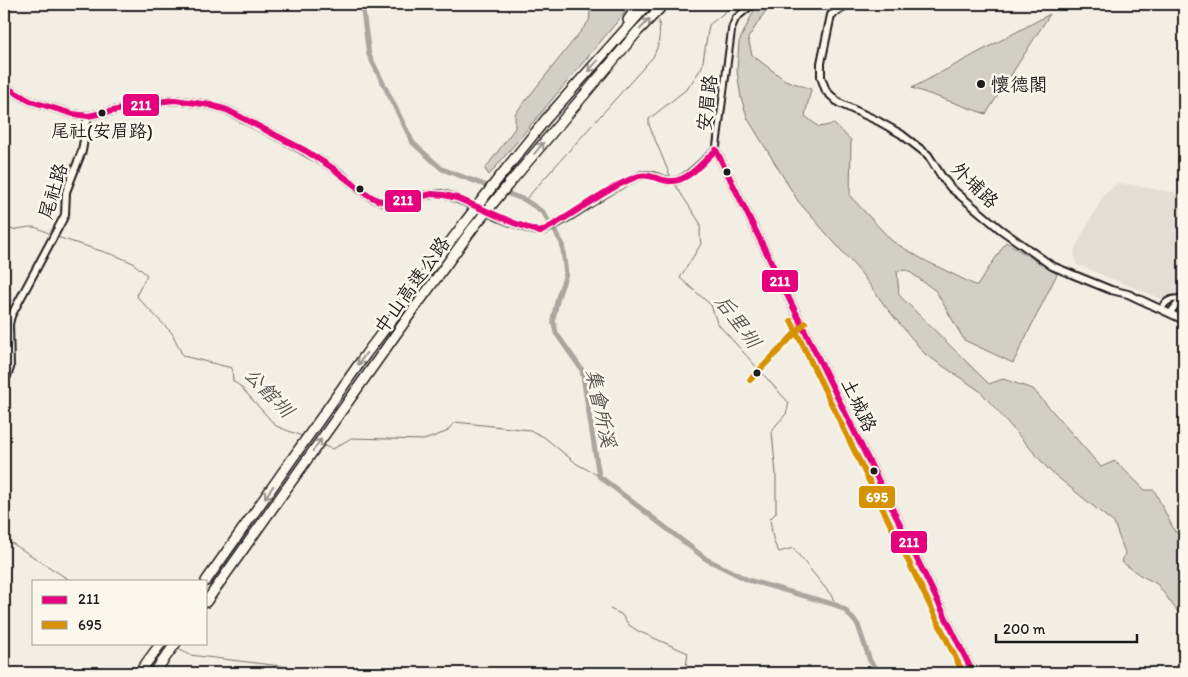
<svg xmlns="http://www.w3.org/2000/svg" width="1188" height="677" font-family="Itim,'LXGW WenKai TC',sans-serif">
	<rect width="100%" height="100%" fill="#f2eee4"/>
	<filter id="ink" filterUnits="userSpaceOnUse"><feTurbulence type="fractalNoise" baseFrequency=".02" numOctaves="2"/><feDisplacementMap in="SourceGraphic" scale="10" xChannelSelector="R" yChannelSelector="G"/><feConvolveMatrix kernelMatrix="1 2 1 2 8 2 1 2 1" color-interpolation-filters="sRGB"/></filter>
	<g filter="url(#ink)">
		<!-- built -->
		<polygon fill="#e2ded5" points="1118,183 1184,194 1184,308 1076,264 1074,250 1104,194"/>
		<!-- green -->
		<g fill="#d2cfc6" stroke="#777671">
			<polygon points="591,4 632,4 489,175 485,169 515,128 515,114 589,21"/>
			<polygon points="757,4 770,4 748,38 752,55 785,80 811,89 805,116 819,127 834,124 851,140 850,196 892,241 924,260 977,286 1006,242 1057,274 1013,363 964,340 936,291 907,270 897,271 899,295 989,384 1003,379 1033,389 1101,467 1115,461 1145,490 1154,490 1175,532 1184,532 1184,619 1178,612 1157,584 1140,575 1122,562 1125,553 1114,523 1050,471 980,391 925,354 885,306 861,273 798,201 748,119 741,98 737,71 739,42"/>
			<polygon points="1050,14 986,114 912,88"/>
		</g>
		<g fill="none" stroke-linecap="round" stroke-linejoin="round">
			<!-- stream -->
			<g stroke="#716f6b" stroke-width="1">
				<polyline points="671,178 649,125 649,119 688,88 702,67 709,25 735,4"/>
				<path d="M674 183 700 223C701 230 699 236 701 244L680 278 711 305 717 323 789 403 786 414 776 425 772 432 776 474V513L770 519C772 531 772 542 779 552L793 548 831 595 836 605"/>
				<path d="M525 200 653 57C660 44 660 34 659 21"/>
				<path d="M4 228C13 232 22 227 32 227 38 227 45 232 51 234"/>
				<polyline points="57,237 117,256 133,263 147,275 137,294 138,298 172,333 183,356 232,368 233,381 240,386 276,426 304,437"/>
				<polyline points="321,445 333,449 351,438 424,440 446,432 455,422 530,430 544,437 577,464 599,476"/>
				<polyline points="4,538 71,581"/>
				<polyline points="610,609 621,614 629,625 638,631 688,653 685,673"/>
				<polyline points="176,648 190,655 338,673"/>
				<polyline points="735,673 739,671 769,673"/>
			</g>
			<!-- canal -->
			<polyline stroke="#a9a6a0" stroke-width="5" points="362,4 369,55 413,143 442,169 525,200 543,212 562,243 566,274 558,297 553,319 556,333 582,370 599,476 706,559 748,580 836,605 845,610 858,625 870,661 880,673"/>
			<!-- minor casing -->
			<g stroke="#1c1c1c" stroke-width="9">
				<g id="minor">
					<polyline points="716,150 732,27 736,18 753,4"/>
					<path d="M1162 309C1165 301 1172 298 1181 299"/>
					<polyline points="1170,313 1181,299 1184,301"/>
				</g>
			</g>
			<!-- tertiary casing -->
			<g stroke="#1c1c1c" stroke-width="10">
				<g id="tertiary">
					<polyline points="848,4 831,15 821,63 821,77 826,91 839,103 878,121 901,134 928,155 942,177 951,188 1000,229 1052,266 1111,290 1128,294 1184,320"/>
					<path d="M4 86 30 101 73 114 88 116 157 102 175 100 210 105 227 110C262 129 298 145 331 167 347 177 360 193 377 200 400 209 418 192 440 194 452 195 462 201 472 205 494 215 516 226 540 232 574 218 602 191 636 177 650 171 660 181 673 181 687 181 705 158 716 150L973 673"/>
					<polyline points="4,384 10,368 9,324 11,316 65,215 66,192 82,151 88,116"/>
				</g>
			</g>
			<!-- motorway casing -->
			<g stroke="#1c1c1c" stroke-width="12">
				<g id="motorway">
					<polyline points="836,4 838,7"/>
					<polyline points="628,20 639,4"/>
					<polyline points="498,179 546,119 648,4"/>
					<polyline points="508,185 638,31 664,4"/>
					<polyline points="206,581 366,354 465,222"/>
					<polyline points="206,602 406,320 473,228"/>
					<polyline points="139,673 161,643"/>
					<polyline points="154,673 176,643"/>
				</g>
			</g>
			<!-- minor -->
			<use href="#minor" stroke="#fbf7ec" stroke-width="5"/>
			<!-- tertiary -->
			<use href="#tertiary" stroke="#fbf7ec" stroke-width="6"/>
			<!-- motorway -->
			<use href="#motorway" stroke="#fbf7ec" stroke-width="9"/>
			<!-- motorway-bridge casing -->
			<g stroke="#1c1c1c" stroke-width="12" stroke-linecap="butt">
				<g id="motorway-bridge">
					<polyline points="465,222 498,179"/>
					<polyline points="473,228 508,185"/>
				</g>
			</g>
			<!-- motorway-bridge -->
			<use href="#motorway-bridge" stroke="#fbf7ec" stroke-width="9"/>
			<!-- bus-1 casing -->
			<g stroke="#fbf7ec" stroke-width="10">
				<g id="bus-1">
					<polyline points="4,86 30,101 73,114 88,116 157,102 175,100 210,105 227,110 306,151 331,167 365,193 377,200 393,203 432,194 444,195 457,198 514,223 540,232"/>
					<polyline points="716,150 973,673"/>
					<path d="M540 232C573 216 602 190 636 177 650 172 660 182 673 181 690 180 704 160 716 150"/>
				</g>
			</g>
			<!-- bus-2 casing -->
			<g stroke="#fbf7ec" stroke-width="10">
				<g id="bus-2">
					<polyline points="791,321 963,673"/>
					<polyline points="750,380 805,323"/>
				</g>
			</g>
			<!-- bus-1 -->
			<use href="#bus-1" stroke="#e5007d" stroke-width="6"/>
			<!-- bus-2 -->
			<use href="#bus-2" stroke="#d69104" stroke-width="6"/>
		</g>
		<!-- one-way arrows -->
		<defs><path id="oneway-shaft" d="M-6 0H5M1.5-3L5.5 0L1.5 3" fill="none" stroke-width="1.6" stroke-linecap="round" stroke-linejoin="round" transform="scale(1.25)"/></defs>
		<g stroke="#97948e">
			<use href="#oneway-shaft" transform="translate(645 24) rotate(-47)"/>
			<use href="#oneway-shaft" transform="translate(593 66) rotate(131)"/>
			<use href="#oneway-shaft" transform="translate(539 148) rotate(-51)"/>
			<use href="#oneway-shaft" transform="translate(362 359) rotate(125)"/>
			<use href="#oneway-shaft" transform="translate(317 445) rotate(-55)"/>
			<use href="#oneway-shaft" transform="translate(269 492) rotate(125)"/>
		</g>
	</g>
	<!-- markers -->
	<g fill="#1c1c1c" stroke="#fbf7ec" stroke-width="2">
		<circle cx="981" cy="84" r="5"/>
		<circle cx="102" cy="113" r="4.5"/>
		<circle cx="727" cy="172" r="4.5"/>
		<circle cx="360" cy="189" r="4.5"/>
		<circle cx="757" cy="373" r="4.5"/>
		<circle cx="874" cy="471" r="4.5"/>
	</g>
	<g text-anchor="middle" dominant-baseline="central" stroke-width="5" stroke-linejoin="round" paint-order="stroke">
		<!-- bus labels -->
		<g font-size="18" fill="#1c1c1c" stroke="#fbf7ec">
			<text x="102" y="131">尾社(安眉路)</text>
		</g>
		<!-- poi labels -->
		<g font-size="19" fill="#1c1c1c" stroke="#fbf7ec" text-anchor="start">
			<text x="991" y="84">懷德閣</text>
		</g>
		<!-- street labels -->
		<g font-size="19" fill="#1c1c1c" stroke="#fbf7ec">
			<text transform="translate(707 103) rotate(-83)">安眉路</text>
			<text transform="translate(975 185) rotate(44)">外埔路</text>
			<text transform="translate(53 191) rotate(-73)">尾社路</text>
			<text transform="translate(412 285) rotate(-54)">中山高速公路</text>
			<text transform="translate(859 405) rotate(64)">土城路</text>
		</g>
		<!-- water labels -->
		<g font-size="20" font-style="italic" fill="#545351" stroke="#fbf7ec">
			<text transform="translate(738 321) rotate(53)">后里圳</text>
			<text transform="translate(269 392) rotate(46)">公館圳</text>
			<text transform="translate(601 408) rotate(78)">集會所溪</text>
		</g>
	</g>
	<g stroke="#fbf7ec" stroke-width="2">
		<rect x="122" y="93" width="38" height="24" rx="5" fill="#e5007d"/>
		<rect x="384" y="189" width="38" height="24" rx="5" fill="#e5007d"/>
		<rect x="761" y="269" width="38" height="24" rx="5" fill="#e5007d"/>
		<rect x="858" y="485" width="38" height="24" rx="5" fill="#d69104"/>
		<rect x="890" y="530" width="38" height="24" rx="5" fill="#e5007d"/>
	</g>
	<g font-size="14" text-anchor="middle" font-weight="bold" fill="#fff">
		<text x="141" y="110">211</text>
		<text x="403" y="205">211</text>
		<text x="780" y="286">211</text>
		<text x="877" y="502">695</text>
		<text x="909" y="547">211</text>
	</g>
	<!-- margin -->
	<rect width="1188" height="677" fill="none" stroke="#fbf7ec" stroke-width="20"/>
	<rect x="10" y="10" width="1168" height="657" fill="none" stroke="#1c1c1c" stroke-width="2" filter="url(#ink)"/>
	<!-- legend -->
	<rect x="32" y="580" width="175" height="65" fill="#fbf7ec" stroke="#a29f99"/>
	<rect x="42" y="596" width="25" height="8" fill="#e5007d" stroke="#a29f99"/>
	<text x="78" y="604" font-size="15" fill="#1c1c1c">211</text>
	<rect x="42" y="621" width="25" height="8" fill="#d69104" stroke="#a29f99"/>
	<text x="78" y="630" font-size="15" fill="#1c1c1c">695</text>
	<!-- scale -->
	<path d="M996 634v8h141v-8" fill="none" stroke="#1c1c1c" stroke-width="2.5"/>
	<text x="1003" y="634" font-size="15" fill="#1c1c1c" stroke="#fbf7ec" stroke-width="4" paint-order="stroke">200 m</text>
</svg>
